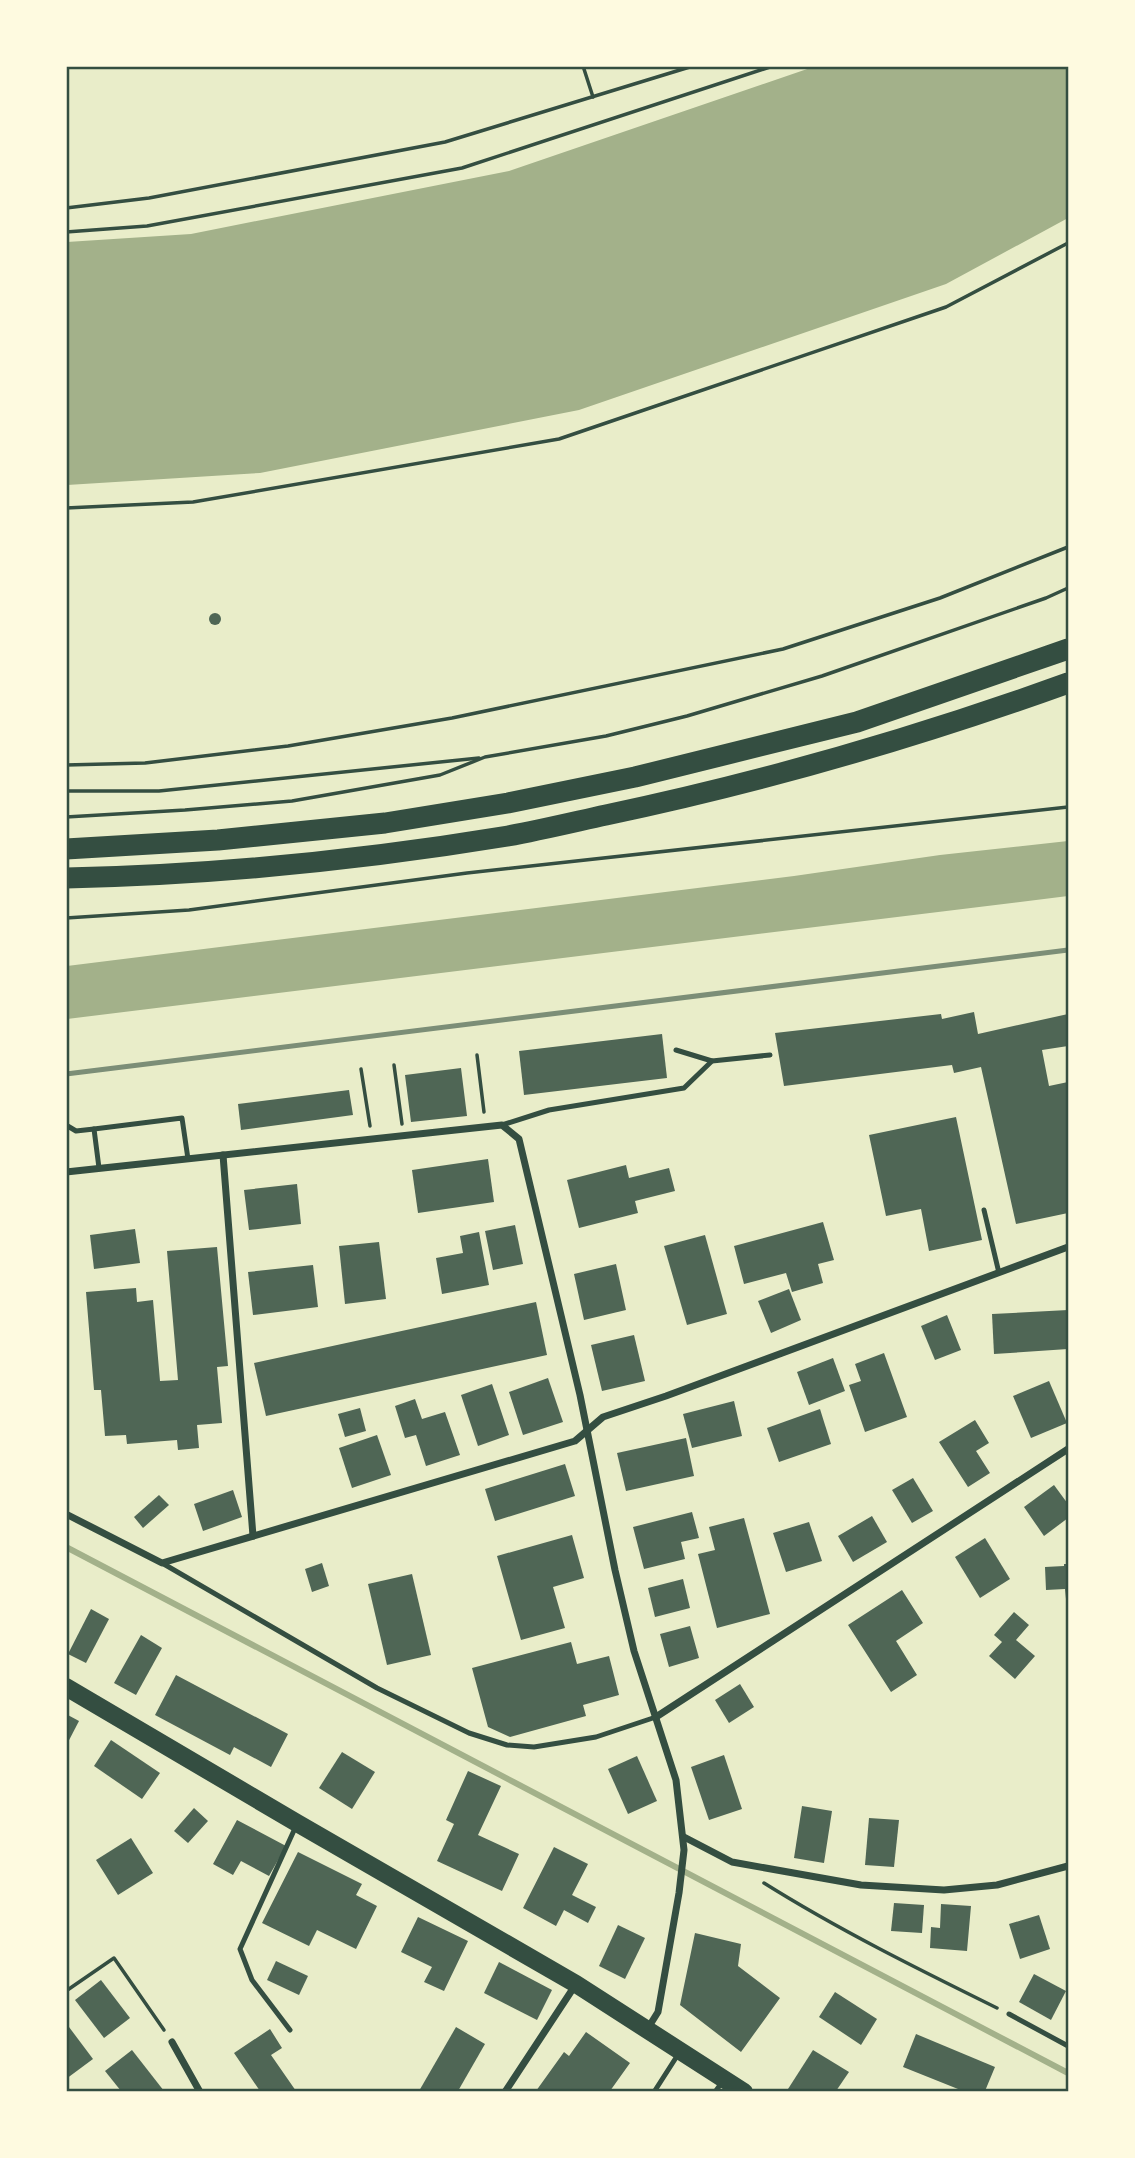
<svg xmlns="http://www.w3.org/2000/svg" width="1135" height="2158" font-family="'Roboto Condensed',sans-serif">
	<rect width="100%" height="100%" fill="#e9edc9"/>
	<!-- water -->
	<g fill="#a3b18a">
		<polygon points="813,67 1068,67 1068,218 946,284 579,410 260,473 67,485 67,242 191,234 509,171"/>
		<polygon points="1068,841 1068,896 67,1019 67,966 794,876 940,855"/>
	</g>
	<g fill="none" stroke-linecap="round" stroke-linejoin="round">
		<!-- stream -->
		<polyline stroke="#a3b18a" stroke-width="6" points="66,1547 1068,2073"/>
	</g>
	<!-- building -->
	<g fill="#4f6655">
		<circle cx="215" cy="619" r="6"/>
		<polygon points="974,1012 978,1034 1068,1014 1068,1046 1042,1050 1049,1086 1068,1082 1068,1213 1016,1224 981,1067 954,1073 952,1065 784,1086 775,1033 941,1014 942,1019"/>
		<polygon points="662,1034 667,1078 524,1095 519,1051"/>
		<polygon points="461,1068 467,1116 411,1122 405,1075"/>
		<polygon points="349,1090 353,1115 241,1130 238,1104"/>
		<polygon points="956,1117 982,1240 929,1251 921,1209 886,1216 869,1135"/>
		<polygon points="488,1159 494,1202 418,1213 412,1170"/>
		<polygon points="626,1165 629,1178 669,1168 675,1191 635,1201 638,1213 579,1228 567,1180"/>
		<polygon points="297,1184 301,1224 249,1230 244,1190"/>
		<polygon points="823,1222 834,1260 818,1264 823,1283 792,1292 786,1273 744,1284 734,1246"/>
		<polygon points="515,1225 523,1264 493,1270 485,1231"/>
		<polygon points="135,1229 140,1263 94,1269 90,1235"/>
		<polygon points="479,1232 489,1285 442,1294 436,1258 463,1253 460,1236"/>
		<polygon points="705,1235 727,1314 687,1325 664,1246"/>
		<polygon points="379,1242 386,1299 345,1304 339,1246"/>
		<polygon points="217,1247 228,1366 217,1367 222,1423 197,1425 199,1448 178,1450 177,1440 127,1444 126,1435 105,1436 101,1390 94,1390 86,1292 136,1288 137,1302 153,1300 160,1381 178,1380 167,1251"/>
		<polygon points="616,1264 626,1310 584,1320 574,1274"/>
		<polygon points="313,1265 318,1307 253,1315 248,1272"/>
		<polygon points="789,1289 801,1320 771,1333 758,1301"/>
		<polygon points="536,1302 547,1355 266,1416 254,1363"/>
		<polygon points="1068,1310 1068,1349 994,1354 992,1314"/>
		<polygon points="947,1315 961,1350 935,1360 921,1326"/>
		<polygon points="634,1335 645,1381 602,1391 591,1345"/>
		<polygon points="884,1353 907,1417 865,1432 849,1385 861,1381 855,1364"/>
		<polygon points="833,1358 845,1391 809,1405 797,1372"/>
		<polygon points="548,1378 563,1422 523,1435 509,1392"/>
		<polygon points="1049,1381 1067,1423 1031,1438 1013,1396"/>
		<polygon points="492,1384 509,1435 478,1446 461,1395"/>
		<polygon points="415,1399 422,1419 445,1412 460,1455 426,1466 416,1435 405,1438 395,1406"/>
		<polygon points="734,1401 742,1436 692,1448 683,1414"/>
		<polygon points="360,1408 366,1431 345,1437 338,1414"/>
		<polygon points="820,1409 831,1444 779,1462 767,1428"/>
		<polygon points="975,1420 989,1443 976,1451 990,1473 968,1487 939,1442"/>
		<polygon points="377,1435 391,1475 352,1488 339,1448"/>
		<polygon points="686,1438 694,1476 626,1491 617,1453"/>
		<polygon points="565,1464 575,1496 495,1521 485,1489"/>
		<polygon points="913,1478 933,1511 912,1523 892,1490"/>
		<polygon points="1054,1485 1068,1504 1068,1518 1044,1536 1024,1507"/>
		<polygon points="233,1490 242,1517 203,1531 194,1504"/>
		<polygon points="159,1495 169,1505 143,1528 134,1517"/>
		<polygon points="692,1512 699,1538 681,1542 685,1559 644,1569 633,1527"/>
		<polygon points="872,1516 887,1542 853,1562 838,1536"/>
		<polygon points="744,1518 770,1614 717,1628 698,1554 715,1550 709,1527"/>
		<polygon points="809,1522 822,1561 786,1572 773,1533"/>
		<polygon points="572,1535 584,1578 553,1587 565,1628 521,1640 497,1556"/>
		<polygon points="985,1538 1010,1579 980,1598 955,1557"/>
		<polygon points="322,1563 329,1586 312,1592 305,1569"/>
		<polygon points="1064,1564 1068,1564 1068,1599 1066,1599 1065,1589 1046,1590 1045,1567 1064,1566"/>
		<polygon points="412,1574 431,1655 387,1665 368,1584"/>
		<polygon points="683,1579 690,1608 655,1617 648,1588"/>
		<polygon points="902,1590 923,1623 896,1641 917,1675 891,1692 848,1625"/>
		<polygon points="91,1609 109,1619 86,1663 68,1654"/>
		<polygon points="1014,1612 1029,1625 1016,1640 1035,1656 1015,1679 989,1656 1002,1642 994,1635"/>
		<polygon points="690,1626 699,1658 669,1667 660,1634"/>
		<polygon points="141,1635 162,1648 136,1695 114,1683"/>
		<polygon points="571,1642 577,1664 609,1656 619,1695 583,1705 586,1716 510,1737 488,1727 472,1668"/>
		<polygon points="176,1675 288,1734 271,1767 234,1747 230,1755 155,1715"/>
		<polygon points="740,1684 754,1707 729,1723 715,1700"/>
		<polygon points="66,1714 79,1721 66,1746"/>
		<polygon points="111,1740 160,1773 142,1799 94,1766"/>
		<polygon points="342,1752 375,1772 352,1809 319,1788"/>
		<polygon points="724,1755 742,1809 709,1820 691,1767"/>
		<polygon points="637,1756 657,1801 628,1814 608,1769"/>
		<polygon points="468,1771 501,1786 478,1835 519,1854 502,1891 437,1861 454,1824 446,1820"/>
		<polygon points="802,1806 832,1811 824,1863 794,1858"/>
		<polygon points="194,1808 208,1821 188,1843 174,1831"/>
		<polygon points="869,1818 899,1820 894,1867 865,1865"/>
		<polygon points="237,1820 286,1846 269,1876 241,1861 233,1875 213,1864"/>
		<polygon points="131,1838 153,1873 118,1895 96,1860"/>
		<polygon points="554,1847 588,1864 572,1895 596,1907 588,1923 564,1910 556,1926 523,1908"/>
		<polygon points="298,1852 362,1884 356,1895 377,1906 356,1949 317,1930 309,1946 262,1923"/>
		<polygon points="894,1903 924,1905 922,1933 891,1931"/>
		<polygon points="941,1904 971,1906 967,1951 930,1948 931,1927 940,1928"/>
		<polygon points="1039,1915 1050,1949 1020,1959 1009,1924"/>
		<polygon points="418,1917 468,1941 444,1991 424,1982 432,1967 401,1952"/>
		<polygon points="618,1925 645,1938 625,1979 599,1966"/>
		<polygon points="695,1933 741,1944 738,1966 780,1998 741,2052 680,2005"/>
		<polygon points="276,1961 308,1976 299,1995 267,1980"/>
		<polygon points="499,1962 552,1990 537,2020 484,1993"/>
		<polygon points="1034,1974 1066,1991 1051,2020 1019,2002"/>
		<polygon points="101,1980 130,2018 104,2038 75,2000"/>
		<polygon points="835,1992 877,2019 861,2045 819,2017"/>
		<polygon points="66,2023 93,2059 66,2079"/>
		<polygon points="456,2027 485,2044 458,2091 419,2091"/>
		<polygon points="270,2029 282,2048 271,2055 296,2091 260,2091 234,2053"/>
		<polygon points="586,2032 630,2063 610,2091 536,2091 564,2052 569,2056"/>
		<polygon points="916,2034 995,2067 985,2091 963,2091 903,2067"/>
		<polygon points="132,2050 164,2091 121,2091 105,2071"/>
		<polygon points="813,2050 849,2072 836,2091 792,2091 788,2089"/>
	</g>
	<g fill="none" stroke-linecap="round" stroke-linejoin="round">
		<!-- path -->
		<g stroke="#344e41" stroke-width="3.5">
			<polyline points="583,66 593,97"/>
			<polyline points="66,208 149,198 445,142 693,66"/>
			<polyline points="66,232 147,226 462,168 773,66"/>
			<polyline points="66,508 193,502 559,439 946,307 1068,243"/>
			<polyline points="66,765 145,763 288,746 452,718 783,649 940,598 1068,547"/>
			<polyline points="66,791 159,791 479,758"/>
			<polyline points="66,817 185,810 292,801 440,775 485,757 606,736 687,716 822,676 1046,598 1068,588"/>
			<polyline points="66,918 189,910 467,873 1068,807"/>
			<polyline points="477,1055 484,1112"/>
			<polyline points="394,1065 402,1124"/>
			<polyline points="361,1069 370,1126"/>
			<path d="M764 1883C839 1930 918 1969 997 2008"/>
			<polyline points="66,1991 114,1958 164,2030"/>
		</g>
		<!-- service -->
		<g stroke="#344e41" stroke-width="5">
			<polyline points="676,1050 712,1061"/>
			<polyline points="66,1125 76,1131 94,1129"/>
			<polyline points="502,1125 549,1110 684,1088 712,1061 770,1055"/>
			<polyline points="99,1168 94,1129 182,1118 188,1159"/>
			<polyline points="984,1210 999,1273"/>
			<polyline points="162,1563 377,1688 469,1733 507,1745 534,1747 596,1737 656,1717"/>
			<polyline points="1009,2014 1068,2046"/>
			<polyline points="290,2030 252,1980 240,1949 296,1826"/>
			<polyline points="654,2092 679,2053"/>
			<polyline points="715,2092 723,2081"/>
		</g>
		<!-- minor -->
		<g stroke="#344e41" stroke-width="7">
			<polyline points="223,1155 253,1536"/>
			<polyline points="66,1172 502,1125 519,1139 580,1395 615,1570 634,1651 676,1780 684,1850 679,1893 658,2012 648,2028"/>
			<polyline points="66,1514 162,1563 575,1441 603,1417 666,1396 1068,1247"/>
			<polyline points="656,1717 1068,1449"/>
			<polyline points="684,1837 732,1862 861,1885 944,1890 997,1885 1068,1866"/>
			<polyline points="172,2042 200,2092"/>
			<polyline points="505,2092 576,1984"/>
		</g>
		<!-- primary -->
		<polyline stroke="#344e41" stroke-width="18" points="66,1687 297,1823 576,1984 744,2092"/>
		<!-- motorway -->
		<g stroke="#344e41" stroke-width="21">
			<polyline points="66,849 218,840 385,823 508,803 635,777 857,722 1068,649"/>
			<path d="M66 878C214 875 362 860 508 836 541 830 574 822 606 815 763 782 918 737 1068 683"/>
		</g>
		<!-- rail -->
		<polyline stroke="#7c8e77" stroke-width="5" points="66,1074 1068,950"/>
	</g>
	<!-- border -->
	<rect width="1135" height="2158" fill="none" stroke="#fefae0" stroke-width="136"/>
	<rect x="68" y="68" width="999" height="2022" fill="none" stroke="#344e41" stroke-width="2.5"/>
</svg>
